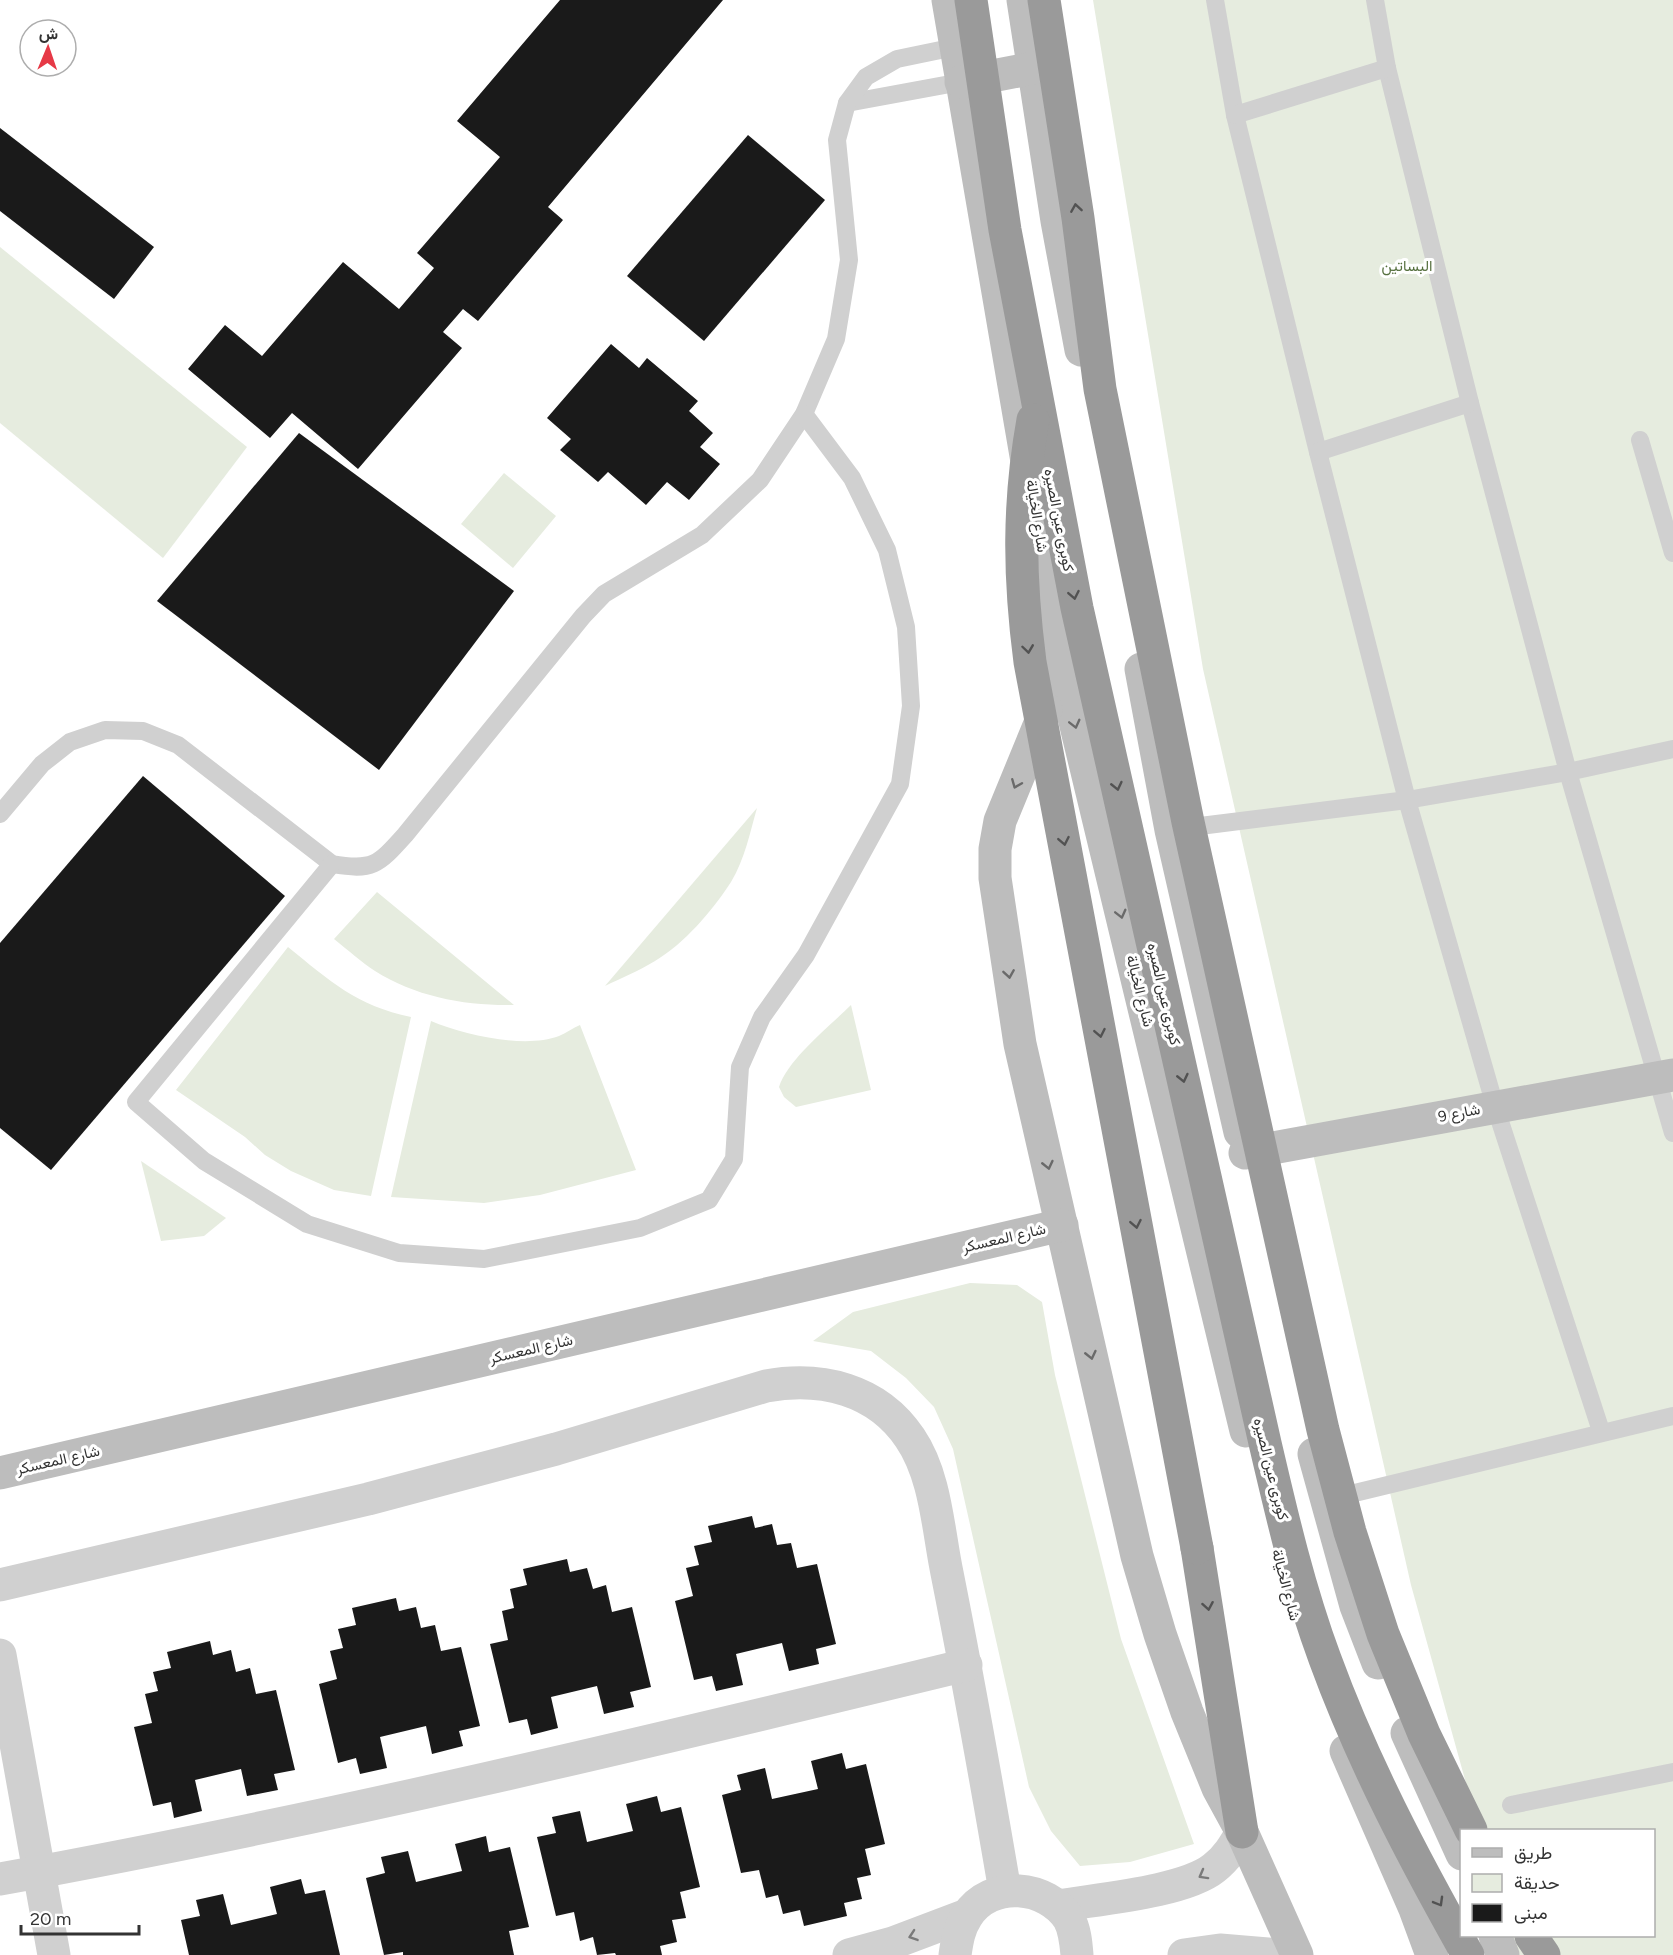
<svg xmlns="http://www.w3.org/2000/svg" width="1673" height="1955" font-family="Figtree,Vazirmatn,sans-serif">
	<rect width="100%" height="100%" fill="#fff"/>
	<!-- green -->
	<g fill="#e6ecdf">
		<polygon points="1093,0 1673,0 1673,1955 1513,1955 1507,1936 1654,1936 1654,1830 1479,1830 1411,1585 1203,669"/>
		<polygon points="0,247 247,447 163,558 0,423"/>
		<polygon points="504,473 556,516 513,568 461,524"/>
		<path d="M757 808C750 832 745 859 731 882 713 910 684 944 655 961 639 971 621 978 605 986Z"/>
		<path d="M377 892 514 1005C466 1006 416 997 375 971 361 962 348 950 334 939Z"/>
		<path d="M288 947C330 981 357 1006 411 1017L371 1196 334 1190 291 1171 265 1155 245 1137 176 1090Z"/>
		<path d="M851 1005 871 1090 796 1107 784 1097 779 1087C788 1059 829 1027 851 1005Z"/>
		<path d="M431 1021C464 1035 525 1049 559 1036 566 1033 573 1028 580 1025L636 1170 540 1195 484 1203 391 1197Z"/>
		<polygon points="141,1161 226,1218 204,1236 161,1241"/>
		<polygon points="970,1283 1017,1285 1042,1302 1055,1375 1121,1639 1194,1844 1130,1862 1080,1866 1051,1831 1029,1787 953,1449 934,1407 906,1378 871,1351 813,1341 853,1312"/>
	</g>
	<!-- building -->
	<g fill="#1a1a1a">
		<polygon points="560,0 723,0 548,207 563,220 478,321 463,309 443,332 462,348 358,469 292,413 270,438 188,369 225,325 262,356 343,262 399,309 434,268 417,253 500,157 457,121"/>
		<polygon points="0,128 154,247 114,299 0,211"/>
		<polygon points="748,135 825,200 704,341 627,276"/>
		<polygon points="611,344 639,368 647,358 698,401 689,411 713,433 700,447 720,464 689,500 667,482 646,505 608,472 598,482 560,450 571,439 547,418"/>
		<polygon points="299,433 514,591 379,770 157,601"/>
		<polygon points="143,776 285,896 51,1170 0,1128 0,943"/>
		<polygon points="752,1516 755,1528 772,1524 777,1545 791,1543 797,1568 817,1564 836,1644 816,1649 819,1664 789,1671 782,1643 736,1654 743,1685 716,1691 712,1676 694,1680 675,1601 693,1596 686,1568 699,1565 694,1546 712,1542 708,1526"/>
		<polygon points="567,1559 570,1572 587,1568 593,1589 606,1585 612,1612 632,1607 651,1687 630,1692 634,1707 604,1714 597,1686 551,1697 558,1728 531,1735 527,1719 509,1723 490,1644 508,1640 502,1611 514,1608 510,1589 527,1585 523,1569"/>
		<polygon points="396,1598 399,1611 416,1607 421,1628 435,1625 441,1651 461,1647 480,1726 459,1731 463,1746 432,1754 426,1726 380,1737 387,1768 360,1774 356,1758 338,1763 319,1684 337,1679 330,1651 343,1648 338,1629 356,1625 352,1608"/>
		<polygon points="210,1641 213,1655 231,1650 236,1672 250,1668 256,1694 276,1690 295,1770 274,1774 278,1790 247,1796 241,1769 195,1780 202,1811 174,1818 171,1802 153,1806 134,1727 152,1723 145,1694 158,1691 153,1672 171,1668 167,1652"/>
		<polygon points="842,1753 846,1769 866,1764 885,1844 865,1849 871,1875 857,1878 862,1899 844,1903 847,1916 804,1926 800,1910 783,1914 778,1895 766,1898 759,1870 741,1873 722,1795 741,1790 737,1775 765,1768 772,1799 818,1789 811,1761"/>
		<polygon points="657,1796 661,1812 681,1807 700,1887 680,1892 686,1918 672,1920 677,1942 660,1946 662,1955 616,1955 615,1953 597,1955 593,1937 580,1941 574,1912 556,1916 537,1837 556,1833 552,1817 580,1811 587,1842 633,1831 626,1804"/>
		<polygon points="486,1836 489,1852 510,1847 529,1927 509,1931 514,1955 403,1955 403,1952 384,1955 366,1878 385,1873 381,1857 408,1851 416,1882 462,1871 455,1844"/>
		<polygon points="301,1879 305,1894 325,1890 340,1955 189,1955 181,1920 200,1916 196,1900 223,1894 231,1925 277,1914 270,1887"/>
	</g>
	<g fill="none" stroke-linecap="round" stroke-linejoin="round">
		<!-- lane -->
		<g stroke="#d0d0d0" stroke-width="18">
			<polyline points="1215,0 1235,115 1318,452 1407,800 1495,1106 1601,1431"/>
			<polyline points="1375,0 1387,68 1470,403 1568,772 1673,1133"/>
			<polyline points="847,103 961,82"/>
			<polyline points="1235,115 1387,68"/>
			<polyline points="1640,440 1673,553"/>
			<polyline points="1318,452 1470,403"/>
			<path d="M0 814 42 764 70 742 105 730 143 731 178 745 332 864C373 871 378 865 405 835L583 616 604 594 702 535 760 480 804 414 836 339 849 260 837 140 847 103 866 77 897 59 955 47"/>
			<polyline points="1184,828 1407,800 1568,772 1673,749"/>
			<polyline points="332,864 136,1102 204,1161 307,1224 399,1253 484,1259 640,1228 709,1200 734,1159 740,1067 762,1017 806,955 900,784 911,706 906,627 887,550 852,478 804,414"/>
			<polyline points="1334,1498 1673,1416"/>
			<polyline points="1511,1805 1673,1772"/>
		</g>
		<!-- street -->
		<g stroke="#d0d0d0" stroke-width="33">
			<path d="M0 1585 368 1499 556 1449 766 1386C821 1376 877 1389 910 1438 936 1476 938 1530 947 1573 968 1679 987 1785 1005 1891"/>
			<polyline points="0,1655 54,1955"/>
			<path d="M0 1879C324 1820 645 1743 966 1665"/>
			<path d="M1058 1906C1098 1899 1184 1892 1214 1868 1227 1858 1234 1846 1242 1832"/>
			<polyline points="849,1955 893,1943 967,1915"/>
			<path d="M955 1955C957 1941 959 1928 967 1916 991 1879 1047 1885 1069 1919 1075 1930 1076 1943 1077 1955"/>
			<polyline points="1184,1955 1220,1950 1280,1955"/>
		</g>
		<!-- secondary -->
		<g stroke="#bdbdbd" stroke-width="33">
			<polyline points="948,0 1063,672 1246,1431"/>
			<polyline points="1023,0 1057,221 1081,350"/>
			<polyline points="961,82 1034,68"/>
			<polyline points="1141,669 1171,830 1240,1132"/>
			<polyline points="1046,709 1000,821 995,849 995,878 1020,1044 1137,1556 1160,1634 1187,1712 1218,1788 1242,1832 1297,1955"/>
			<polyline points="1245,1153 1673,1075"/>
			<polyline points="1314,1454 1356,1606 1378,1663"/>
			<polyline points="0,1473 1062,1225"/>
			<polyline points="1407,1733 1462,1854"/>
			<polyline points="1346,1751 1415,1909 1432,1955"/>
			<polyline points="1495,1936 1503,1955"/>
		</g>
		<!-- highway -->
		<g stroke="#9a9a9a" stroke-width="33">
			<polyline points="1197,1548 1242,1832"/>
			<polyline points="1531,1936 1544,1955"/>
		</g>
		<!-- highway-bridge -->
		<g stroke="#9a9a9a" stroke-width="33">
			<path d="M971 0 1005 230 1077 608 1265 1443C1282 1516 1299 1589 1325 1659 1363 1763 1414 1859 1468 1955"/>
			<polyline points="1044,0 1078,218 1100,389 1188,822 1323,1430 1350,1532 1383,1634 1424,1734 1471,1830"/>
			<path d="M1033 420C1018 504 1019 577 1030 662L1197 1548"/>
		</g>
	</g>
	<!-- one-way arrows -->
	<defs><path id="oneway-chevron" d="M-2-3.5L2.5 0L-2 3.5" fill="none" stroke-width="1.6" stroke-linecap="round" stroke-linejoin="round" transform="scale(1.5)"/></defs>
	<g stroke="#525252">
		<use href="#oneway-chevron" transform="translate(1076 208) rotate(-99)"/>
		<use href="#oneway-chevron" transform="translate(1074 595) rotate(79)"/>
		<use href="#oneway-chevron" transform="translate(1028 649) rotate(82)"/>
		<use href="#oneway-chevron" transform="translate(1117 786) rotate(77)"/>
		<use href="#oneway-chevron" transform="translate(1064 841) rotate(79)"/>
		<use href="#oneway-chevron" transform="translate(1100 1033) rotate(79)"/>
		<use href="#oneway-chevron" transform="translate(1183 1078) rotate(77)"/>
		<use href="#oneway-chevron" transform="translate(1136 1224) rotate(79)"/>
		<use href="#oneway-chevron" transform="translate(1208 1606) rotate(80)"/>
		<use href="#oneway-chevron" transform="translate(1439 1902) rotate(60)"/>
	</g>
	<g stroke="#6a6a6a">
		<use href="#oneway-chevron" transform="translate(1075 724) rotate(76)"/>
		<use href="#oneway-chevron" transform="translate(1016 784) rotate(112)"/>
		<use href="#oneway-chevron" transform="translate(1121 914) rotate(76)"/>
		<use href="#oneway-chevron" transform="translate(1009 974) rotate(81)"/>
		<use href="#oneway-chevron" transform="translate(1048 1165) rotate(77)"/>
		<use href="#oneway-chevron" transform="translate(1091 1355) rotate(77)"/>
	</g>
	<g stroke="#7a7a7a">
		<use href="#oneway-chevron" transform="translate(1203 1875) rotate(151)"/>
		<use href="#oneway-chevron" transform="translate(913 1936) rotate(161)"/>
	</g>
	<g text-anchor="middle" dominant-baseline="central" stroke-width="6" stroke-linejoin="round" paint-order="stroke">
		<!-- park labels -->
		<g font-size="15" fill="#56703f" stroke="#fff">
			<text x="1407" y="266">البساتين</text>
		</g>
		<!-- street labels -->
		<g font-size="15" fill="#333" stroke="#fff">
			<text transform="translate(1037 516) rotate(81)">شارع الخيالة</text>
			<text transform="translate(1059 520) rotate(79)">كوبرى عين الصيره</text>
			<text transform="translate(1140 991) rotate(76)">شارع الخيالة</text>
			<text transform="translate(1164 994) rotate(77)">كوبرى عين الصيره</text>
			<text transform="translate(1459 1113) rotate(-11)">شارع 9</text>
			<text transform="translate(1004 1238) rotate(-13)">شارع المعسكر</text>
			<text transform="translate(531 1349) rotate(-13)">شارع المعسكر</text>
			<text transform="translate(58 1460) rotate(-13)">شارع المعسكر</text>
			<text transform="translate(1271 1469) rotate(76)">كوبرى عين الصيره</text>
			<text transform="translate(1286 1585) rotate(75)">شارع الخيالة</text>
		</g>
	</g>
	<!-- legend -->
	<rect x="1460" y="1829" width="195" height="108" fill="#ffffff" stroke="#adadad" stroke-width="1.5"/>
	<rect x="1472" y="1848" width="30" height="9" fill="#bdbdbd" stroke="#adadad" stroke-width="1.5"/>
	<text x="1514" y="1859" font-size="18" fill="#333333">طريق</text>
	<rect x="1472" y="1874" width="30" height="18" fill="#e6ecdf" stroke="#adadad" stroke-width="1.5"/>
	<text x="1514" y="1889" font-size="18" fill="#333333">حديقة</text>
	<rect x="1472" y="1904" width="30" height="18" fill="#1a1a1a" stroke="#adadad" stroke-width="1.5"/>
	<text x="1514" y="1919" font-size="18" fill="#333333">مبنى</text>
	<!-- north arrow -->
	<g transform="translate(48 48) rotate(2)"><circle r="28" fill="#ffffff" stroke="#adadad" stroke-width="1.5"/>
	<path d="M0-4.5L10 22L0 15L-10 22Z" fill="#e63946"/>
	<text y="-9" font-size="16" font-weight="bold" text-anchor="middle" fill="#333333">ش</text>
	</g>
	<!-- scale -->
	<path d="M21 1925v9h118v-9" fill="none" stroke="#333333" stroke-width="3"/>
	<text x="30" y="1925" font-size="18" fill="#333333" stroke="#ffffff" stroke-width="4.5" paint-order="stroke">20 m</text>
</svg>
